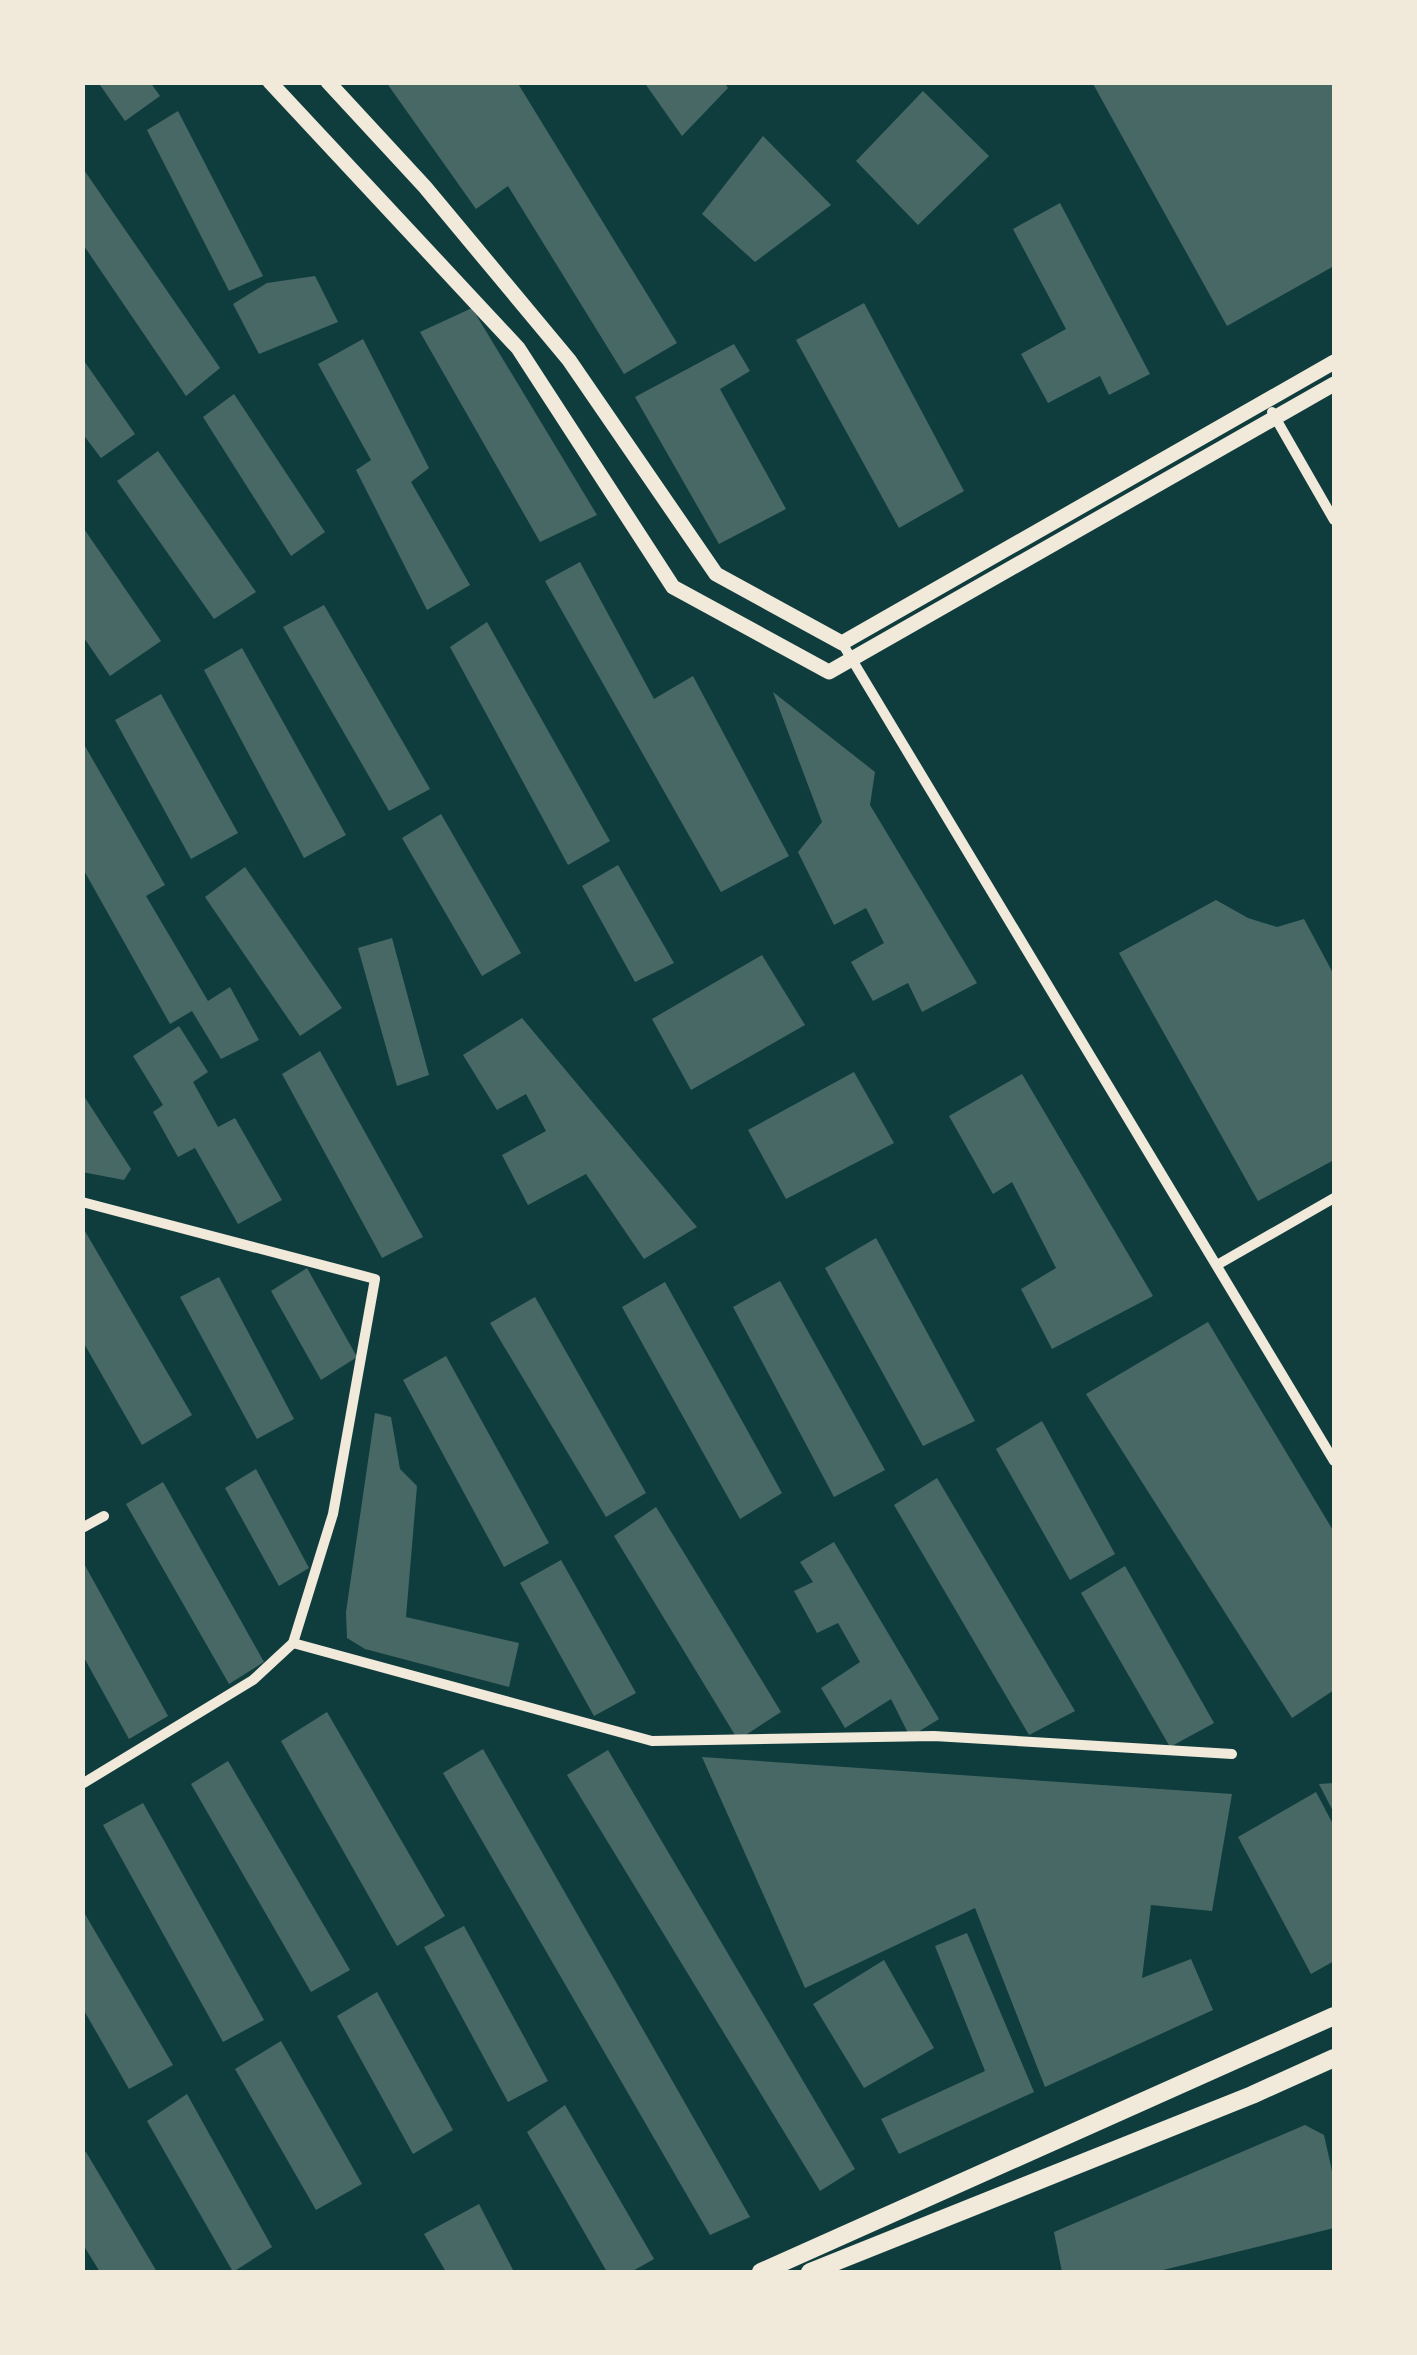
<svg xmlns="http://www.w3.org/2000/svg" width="1417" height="2355" font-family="'Public Sans',sans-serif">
	<rect width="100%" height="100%" fill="#0f3d3e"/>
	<!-- building -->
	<g fill="#486865">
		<polygon points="98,82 150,82 160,96 125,121"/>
		<polygon points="386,82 517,82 677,343 624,374 508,186 476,209"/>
		<polygon points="644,82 724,82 728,88 682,136"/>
		<polygon points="1092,82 1334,82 1334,266 1227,326"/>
		<polygon points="923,91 989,156 918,225 856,161"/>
		<polygon points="178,111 263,276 229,291 147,130"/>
		<polygon points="763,136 831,205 755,262 702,214"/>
		<polygon points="82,167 220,368 186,396 82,243"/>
		<polygon points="1060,203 1150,374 1109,395 1100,376 1048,403 1021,354 1066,329 1013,229"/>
		<polygon points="315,276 338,322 259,354 233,304 267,283"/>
		<polygon points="864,303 964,491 899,528 796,340"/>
		<polygon points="472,308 597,515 540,542 420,332"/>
		<polygon points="363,339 429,468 411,482 470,585 427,610 356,470 371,460 318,364"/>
		<polygon points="734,344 750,371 720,389 786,509 719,544 635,397"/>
		<polygon points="82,358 135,434 101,458 82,433"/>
		<polygon points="234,394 325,532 291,556 203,417"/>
		<polygon points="158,451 256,592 214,619 117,481"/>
		<polygon points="82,526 161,641 110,676 82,635"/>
		<polygon points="580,562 654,699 693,676 789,856 721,892 545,581"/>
		<polygon points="324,605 430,789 389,811 283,627"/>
		<polygon points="487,622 610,841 568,865 450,647"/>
		<polygon points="242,648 346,835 304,858 204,670"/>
		<polygon points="773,692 875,772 870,805 977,983 922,1012 908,983 873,1001 851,962 884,943 866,908 834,925 798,852 822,822"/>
		<polygon points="161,694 238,833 191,859 115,720"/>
		<polygon points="82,741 165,885 146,896 208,1001 230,987 259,1040 221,1059 192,1011 170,1024 82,867"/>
		<polygon points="441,814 521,953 482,976 402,838"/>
		<polygon points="618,865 674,963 635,982 582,886"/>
		<polygon points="245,867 342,1008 300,1036 205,897"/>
		<polygon points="1216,900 1248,918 1277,927 1304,919 1334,975 1334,1160 1258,1201 1119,953"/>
		<polygon points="392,938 429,1075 397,1086 358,948"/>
		<polygon points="762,955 805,1025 691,1090 652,1019"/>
		<polygon points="522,1018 697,1227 644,1259 586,1174 528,1205 502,1155 546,1131 526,1094 497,1110 463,1055"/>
		<polygon points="179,1026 208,1072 193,1082 218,1127 235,1118 282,1200 238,1224 195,1148 178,1157 153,1112 163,1105 133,1056"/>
		<polygon points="320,1051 423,1237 382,1258 282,1074"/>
		<polygon points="854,1072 894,1143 786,1199 748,1130"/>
		<polygon points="1022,1074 1153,1296 1052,1349 1021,1289 1056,1268 1012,1182 993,1194 949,1116"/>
		<polygon points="82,1093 131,1169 124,1180 82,1172"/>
		<polygon points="82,1226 192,1415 142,1445 82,1340"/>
		<polygon points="876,1238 975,1421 923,1446 825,1268"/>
		<polygon points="307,1268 357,1357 321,1380 271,1291"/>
		<polygon points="219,1277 294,1419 257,1439 180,1297"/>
		<polygon points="780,1281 885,1470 834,1497 733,1307"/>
		<polygon points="665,1282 782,1493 740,1519 622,1307"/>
		<polygon points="535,1297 646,1493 606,1517 490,1323"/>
		<polygon points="1208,1322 1334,1532 1334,1690 1292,1718 1086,1394"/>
		<polygon points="446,1356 549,1543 504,1567 403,1380"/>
		<polygon points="375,1413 391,1417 400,1469 417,1486 406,1617 519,1643 509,1687 365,1649 347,1638 346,1612"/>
		<polygon points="1042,1421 1115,1554 1070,1580 996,1449"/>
		<polygon points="256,1469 309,1568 279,1586 225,1488"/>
		<polygon points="937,1478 1075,1711 1029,1735 894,1505"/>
		<polygon points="163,1482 264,1662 229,1684 126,1504"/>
		<polygon points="656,1507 781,1712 738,1740 614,1536"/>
		<polygon points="834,1542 939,1719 910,1737 891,1699 845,1728 821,1688 860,1662 838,1623 817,1633 794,1591 813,1582 800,1562"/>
		<polygon points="82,1560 168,1716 129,1739 82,1654"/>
		<polygon points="561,1560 636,1693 594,1716 520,1583"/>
		<polygon points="1125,1566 1214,1723 1170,1747 1081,1593"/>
		<polygon points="327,1712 445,1916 397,1946 281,1741"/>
		<polygon points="483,1749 750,2217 710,2235 443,1773"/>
		<polygon points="608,1750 855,2169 820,2191 567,1775"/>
		<polygon points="702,1757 1232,1794 1212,1911 1151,1905 1142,1978 1191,1959 1213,2010 1045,2087 975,1908 805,1988"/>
		<polygon points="228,1761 350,1970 311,1992 191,1784"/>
		<polygon points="1334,1783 1334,1813 1319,1784"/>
		<polygon points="1316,1792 1334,1826 1334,1961 1311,1974 1238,1837"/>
		<polygon points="143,1803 264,2020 223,2042 103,1825"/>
		<polygon points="82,1909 173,2065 129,2089 82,2007"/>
		<polygon points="464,1926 548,2081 508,2102 424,1947"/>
		<polygon points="967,1933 1034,2092 899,2154 881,2119 985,2071 935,1946"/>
		<polygon points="884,1960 934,2048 864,2088 813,2004"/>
		<polygon points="377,1992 453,2130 413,2154 337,2016"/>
		<polygon points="281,2041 362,2184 316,2210 235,2069"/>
		<polygon points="187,2094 272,2247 233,2272 147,2121"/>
		<polygon points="565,2105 654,2259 631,2272 607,2272 527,2132"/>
		<polygon points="1305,2125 1324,2135 1334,2180 1334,2228 1155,2272 1062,2272 1054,2232"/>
		<polygon points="86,2152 157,2272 100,2272 82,2243 82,2154"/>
		<polygon points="479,2204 514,2272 446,2272 424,2234"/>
	</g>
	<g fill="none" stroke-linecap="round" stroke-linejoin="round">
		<!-- minor -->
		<g stroke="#f1e9da" stroke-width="10">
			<polyline points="1272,412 1334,520"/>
			<polyline points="842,643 1334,1461"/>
			<polyline points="82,1202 375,1279 333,1514 293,1643 253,1680 82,1784"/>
			<polyline points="1217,1265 1334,1198"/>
			<polyline points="82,1528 104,1516"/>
			<polyline points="293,1643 652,1741 934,1736 1232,1754"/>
		</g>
		<!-- tertiary -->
		<g stroke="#f1e9da" stroke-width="15">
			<polyline points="270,82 518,348 673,587 829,672 1334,384"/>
			<polyline points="328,82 425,187 569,360 716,574 842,643 1334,362"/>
		</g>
		<!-- primary -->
		<g stroke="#f1e9da" stroke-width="18">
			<polyline points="761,2272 1334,2016"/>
			<polyline points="810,2272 1252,2095 1334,2058"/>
		</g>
	</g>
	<!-- border -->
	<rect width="1417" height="2355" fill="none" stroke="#f1e9da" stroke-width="170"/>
</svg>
